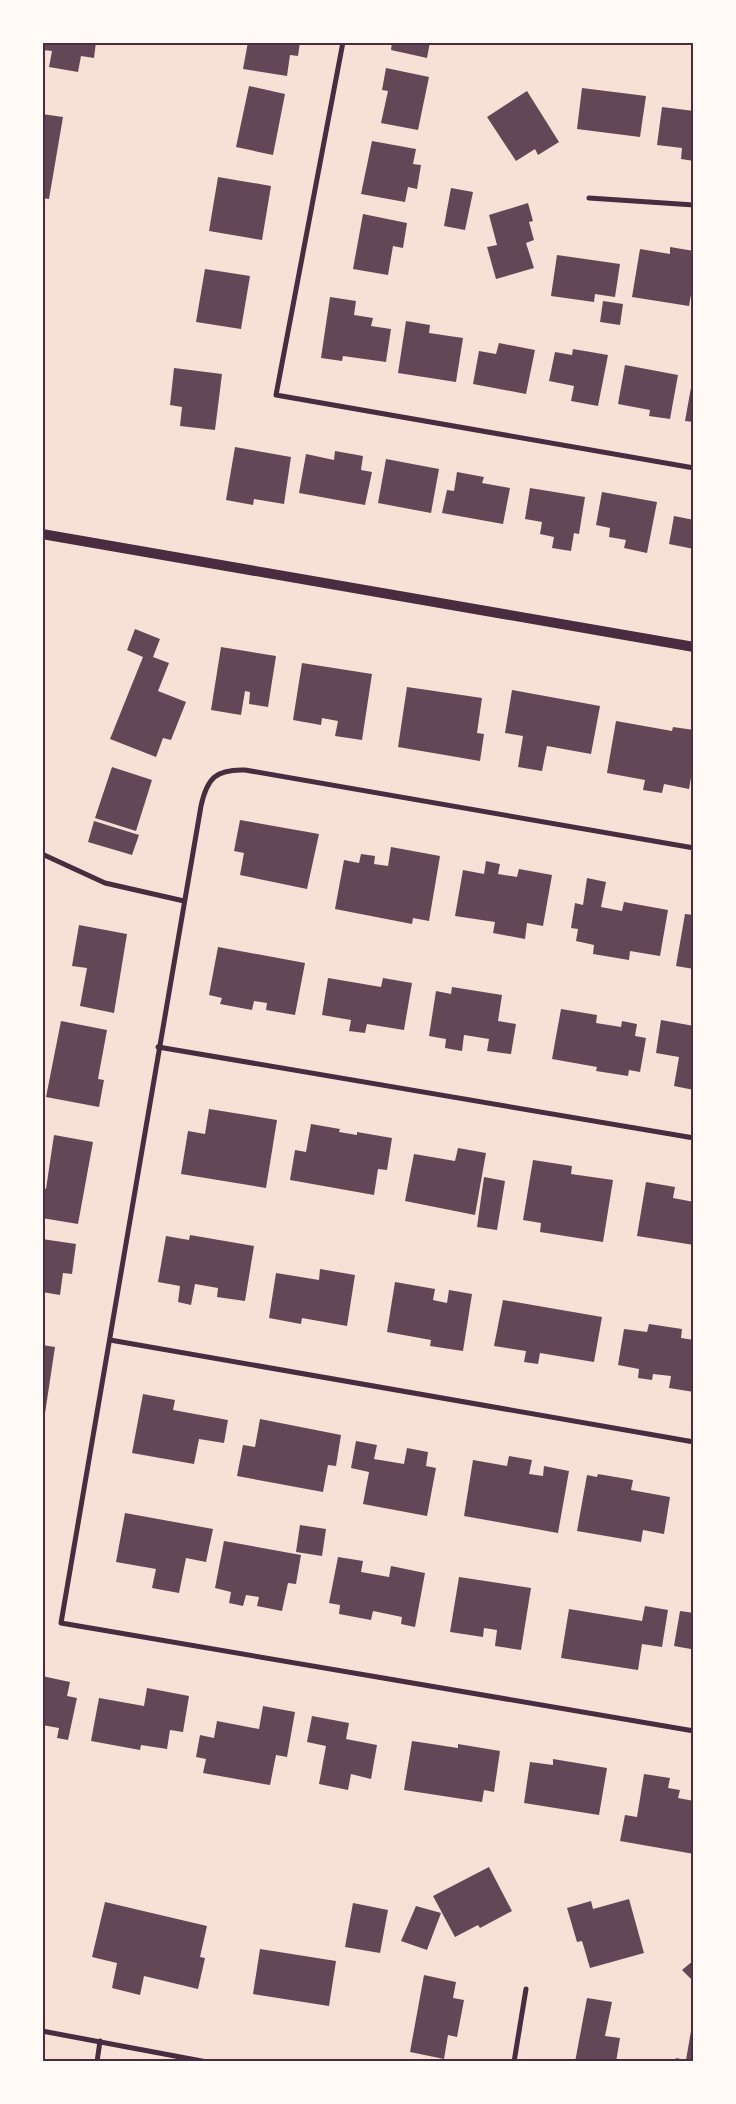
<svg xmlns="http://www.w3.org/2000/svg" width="736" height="2104" font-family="Quicksand,sans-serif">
	<rect width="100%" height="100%" fill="#f7e1d7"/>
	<!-- building -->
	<g fill="#644757">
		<polygon points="44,42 96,42 94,58 81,56 78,72 49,67 52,51 43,50"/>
		<polygon points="248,42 300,42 298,56 290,55 287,76 243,69"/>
		<polygon points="392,42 430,42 427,58 391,50"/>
		<polygon points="386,68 429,77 418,130 381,123 388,91 382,90"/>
		<polygon points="249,86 285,94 273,155 236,147"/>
		<polygon points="582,88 646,96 640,137 577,129"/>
		<polygon points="527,91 559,142 538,155 535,149 516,161 487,117"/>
		<polygon points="662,107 694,111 694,161 681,159 682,148 657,145"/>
		<polygon points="42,114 63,117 49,199 42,198"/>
		<polygon points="372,141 416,149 413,164 421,165 417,189 408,187 405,202 361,194"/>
		<polygon points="218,177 271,186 262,240 209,231"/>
		<polygon points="451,188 473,192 465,230 444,226"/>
		<polygon points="528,203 533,221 529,222 534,240 526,243 534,268 496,279 487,247 497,245 489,215"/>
		<polygon points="363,214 407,223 403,248 393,246 388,275 353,269"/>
		<polygon points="670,247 694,251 694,278 689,306 632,297 640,249 670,254"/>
		<polygon points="557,255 620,264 615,297 595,294 594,302 551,296"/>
		<polygon points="205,269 250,276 241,329 196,322"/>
		<polygon points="330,297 356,301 354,315 373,318 371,326 391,329 386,362 343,356 342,361 321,358"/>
		<polygon points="603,301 623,304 620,325 600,322"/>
		<polygon points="406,321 430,325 429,333 463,338 456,382 398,373"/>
		<polygon points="499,343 535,350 526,394 473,384 479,351 496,354"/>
		<polygon points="573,349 608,355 598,406 571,401 574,386 549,381 555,352 572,355"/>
		<polygon points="625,365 678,375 670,419 649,416 650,410 618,404"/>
		<polygon points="174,368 222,374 215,430 180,426 182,407 170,405"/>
		<polygon points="692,382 694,382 694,422 685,421"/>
		<polygon points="235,447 291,457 284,504 254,499 253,505 226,500"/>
		<polygon points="335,451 363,456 361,470 372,472 365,505 299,493 306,454 334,460"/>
		<polygon points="386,459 439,469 431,513 378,503"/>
		<polygon points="457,472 484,477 482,483 510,488 503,524 442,513 447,490 454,491"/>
		<polygon points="530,488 585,497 579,534 574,533 571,551 552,548 554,537 540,534 542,522 525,519"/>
		<polygon points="602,492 657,502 647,553 624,548 626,540 609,537 610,528 596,525"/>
		<polygon points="674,516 694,520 694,549 669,544"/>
		<polygon points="135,629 160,639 153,657 169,663 158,691 186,702 171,740 163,738 156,757 110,739 143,657 127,650"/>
		<polygon points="221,647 276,656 268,707 249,704 250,692 245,691 241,715 211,710"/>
		<polygon points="302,663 372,674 362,740 335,736 338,721 322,718 321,725 293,720"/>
		<polygon points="407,687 482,698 477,733 484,734 480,761 398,747"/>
		<polygon points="512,690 600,706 591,754 547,746 542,771 518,767 523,736 505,733"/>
		<polygon points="616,721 672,731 673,727 694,730 694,761 689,789 664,784 662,793 643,790 645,780 607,773"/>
		<polygon points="112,767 152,780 136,831 95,818"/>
		<polygon points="240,820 319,834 307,889 240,875 244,853 234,851"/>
		<polygon points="94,821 139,835 132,855 88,842"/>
		<polygon points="391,847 440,856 429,921 413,918 412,924 335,909 344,860 359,863 361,854 375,856 374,864 388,866"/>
		<polygon points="486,861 500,864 498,874 517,877 519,869 552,875 543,926 527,923 525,939 493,933 495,922 455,916 463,870 484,874"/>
		<polygon points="587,878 606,882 601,907 622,911 624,902 668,910 660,956 630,951 629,960 593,954 594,945 576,941 578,929 571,928 575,903 583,905"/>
		<polygon points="685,914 694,915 694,969 676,966"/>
		<polygon points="79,925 127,934 114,1013 80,1006 87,968 72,966"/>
		<polygon points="218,947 305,963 295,1015 266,1010 267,1003 254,1001 252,1010 220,1004 222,998 209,995"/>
		<polygon points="328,978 381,987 383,978 412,983 404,1030 367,1024 365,1033 349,1031 351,1020 322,1015"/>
		<polygon points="452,987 502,995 498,1021 516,1024 511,1054 487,1051 489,1039 464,1035 462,1051 445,1048 446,1039 429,1036 436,991 451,994"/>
		<polygon points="561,1009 597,1015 596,1023 621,1027 622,1021 637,1024 635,1036 646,1038 640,1072 629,1070 628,1076 596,1071 597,1067 552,1059"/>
		<polygon points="661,1020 694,1026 694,1090 674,1086 679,1057 656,1053"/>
		<polygon points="61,1021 107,1030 98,1079 104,1080 99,1107 46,1097"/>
		<polygon points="209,1109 277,1120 266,1188 181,1174 188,1131 205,1134"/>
		<polygon points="311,1124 340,1129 339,1132 357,1135 357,1132 392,1138 387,1170 378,1169 374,1195 290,1180 295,1150 306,1152"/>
		<polygon points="54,1135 93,1142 78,1224 42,1218 42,1188 46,1189"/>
		<polygon points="458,1148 486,1153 475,1215 405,1201 414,1154 455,1161"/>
		<polygon points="533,1160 572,1166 571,1174 613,1180 603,1242 540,1232 541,1223 523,1220"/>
		<polygon points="484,1177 505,1181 497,1230 477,1227"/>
		<polygon points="646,1182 675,1187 673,1198 694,1202 694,1245 637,1236"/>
		<polygon points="190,1235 254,1246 245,1301 217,1297 218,1288 195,1284 191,1305 178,1302 180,1286 158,1282 166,1236 189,1240"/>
		<polygon points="42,1239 76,1244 72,1274 63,1273 60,1295 42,1292"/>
		<polygon points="320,1269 355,1275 347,1326 302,1318 301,1324 269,1318 276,1273 319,1280"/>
		<polygon points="395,1282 435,1289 433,1300 447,1303 449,1290 472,1294 463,1351 430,1346 431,1340 387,1332"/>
		<polygon points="503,1300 602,1317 594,1362 540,1353 538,1364 524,1362 526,1351 494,1346"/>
		<polygon points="649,1324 682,1329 681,1338 694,1340 694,1392 669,1388 671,1376 653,1374 652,1380 638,1378 639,1369 618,1365 624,1329 647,1332"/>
		<polygon points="42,1345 55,1347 44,1420 42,1420"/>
		<polygon points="143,1394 175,1400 173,1410 228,1420 224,1443 199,1439 194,1464 132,1453"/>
		<polygon points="260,1419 341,1435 336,1466 328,1465 323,1492 237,1476 243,1445 255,1447"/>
		<polygon points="356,1441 377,1445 374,1459 404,1464 407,1448 428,1452 426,1466 436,1468 427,1516 363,1504 369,1472 351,1468"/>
		<polygon points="509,1456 532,1460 529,1474 543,1476 544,1466 569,1471 558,1533 464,1516 473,1460 507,1466"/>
		<polygon points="598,1474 633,1480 631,1490 670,1497 664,1534 643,1530 641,1542 577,1531 587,1475 597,1477"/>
		<polygon points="125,1513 213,1529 206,1562 186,1558 179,1593 152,1588 156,1569 116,1562"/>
		<polygon points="300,1525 326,1529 322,1556 296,1552"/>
		<polygon points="224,1541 301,1555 296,1584 288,1583 282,1611 257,1606 259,1597 246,1595 243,1606 229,1603 231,1592 215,1588"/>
		<polygon points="338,1557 363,1561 361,1572 389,1577 391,1566 425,1573 415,1627 401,1624 402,1617 373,1611 371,1620 339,1614 340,1605 329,1603"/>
		<polygon points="459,1577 531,1588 521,1650 495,1646 497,1630 484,1628 483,1637 450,1632"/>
		<polygon points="645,1606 668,1610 662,1647 642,1644 638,1670 561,1658 569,1609 642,1621"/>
		<polygon points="680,1611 694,1613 691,1649 674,1646"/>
		<polygon points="42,1676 70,1682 67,1696 77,1698 68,1740 57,1738 59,1728 42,1725"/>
		<polygon points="147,1688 189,1696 183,1732 170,1730 167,1749 141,1745 140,1750 91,1741 99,1698 144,1706"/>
		<polygon points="263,1706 295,1712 287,1757 276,1755 270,1785 203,1773 206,1759 196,1757 200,1735 214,1738 217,1721 259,1729"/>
		<polygon points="312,1716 349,1723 346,1739 377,1745 371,1779 351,1774 348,1790 319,1784 326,1746 307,1742"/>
		<polygon points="412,1741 458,1748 458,1744 500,1751 494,1792 484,1790 482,1802 404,1790"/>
		<polygon points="553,1759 607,1768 599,1815 524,1803 530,1762 553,1765"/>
		<polygon points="644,1774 670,1778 668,1788 680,1790 678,1798 694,1801 694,1854 620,1841 625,1815 637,1817"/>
		<polygon points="489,1867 512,1911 480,1928 478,1925 455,1937 433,1896"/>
		<polygon points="629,1899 644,1953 590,1968 582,1941 577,1942 567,1908 591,1901 593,1909"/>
		<polygon points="105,1902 207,1926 200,1957 205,1958 198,1989 144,1976 140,1995 112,1988 117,1963 92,1957"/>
		<polygon points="353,1903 388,1910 380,1953 345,1947"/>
		<polygon points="416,1906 441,1913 427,1950 401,1941"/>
		<polygon points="260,1949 336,1961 329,2006 253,1994"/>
		<polygon points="694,1960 694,1982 682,1970"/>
		<polygon points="424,1975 456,1982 453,1998 464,2000 457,2037 448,2035 444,2059 410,2052"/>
		<polygon points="587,1998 612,2002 605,2036 620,2038 616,2062 575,2062"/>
		<polygon points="691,2031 694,2031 694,2062 675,2062 676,2058 686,2060"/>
	</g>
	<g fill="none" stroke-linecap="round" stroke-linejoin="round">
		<!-- minor -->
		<g stroke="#4a2c40" stroke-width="5">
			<polyline points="343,42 276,395 694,468"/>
			<polyline points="589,198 694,205"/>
			<path d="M694 848 245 770C216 769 207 778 201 806L61 1623 694 1731"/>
			<polyline points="42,854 105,883 184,901"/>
			<polyline points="158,1047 694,1138"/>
			<polyline points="110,1340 694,1442"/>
			<polyline points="42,2031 207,2062"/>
			<polyline points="97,2062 100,2041"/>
			<polyline points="514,2062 526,1989"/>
		</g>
		<!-- secondary -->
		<polyline stroke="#4a2c40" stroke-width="10" points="42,534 694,647"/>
	</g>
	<!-- border -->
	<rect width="736" height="2104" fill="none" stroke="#fffaf5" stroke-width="88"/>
	<rect x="44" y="44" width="648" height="2016" fill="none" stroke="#4a2c40" stroke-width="2"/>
</svg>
